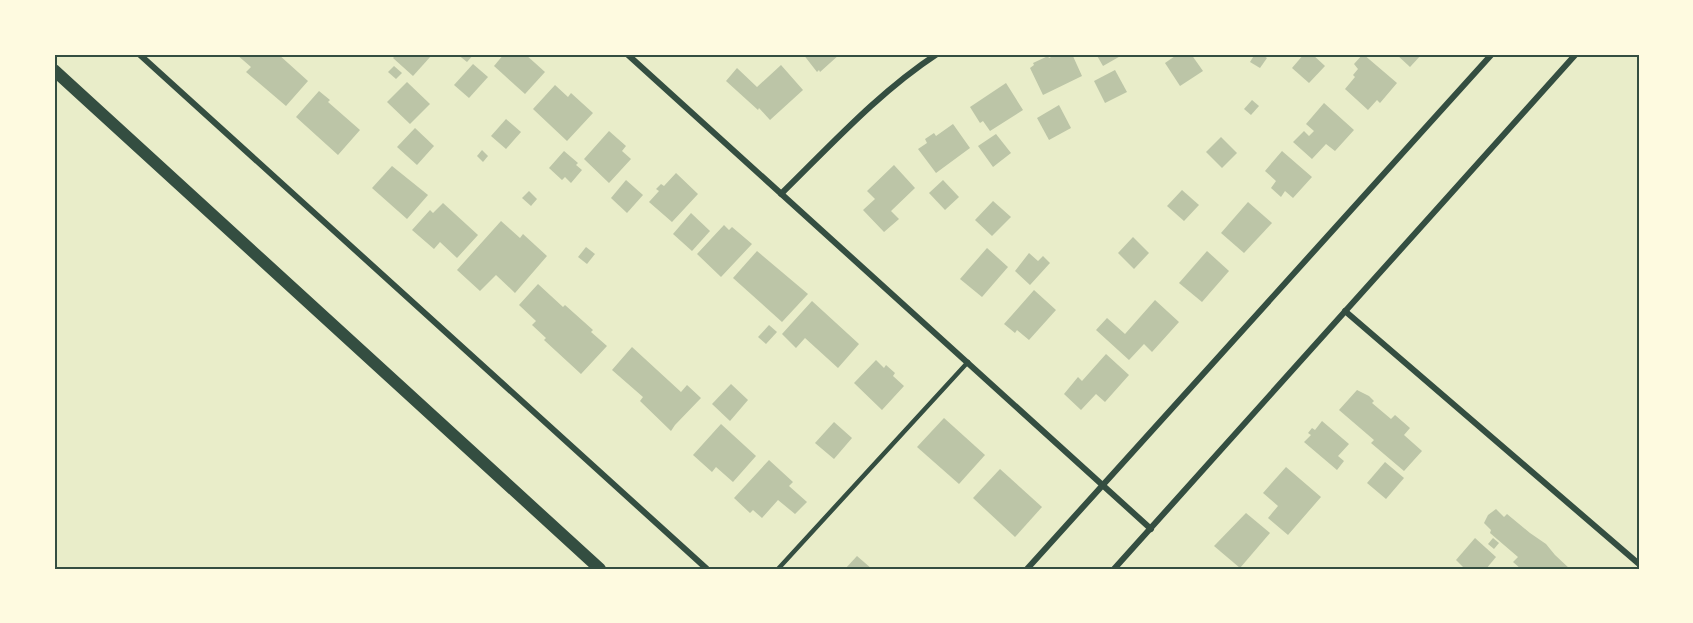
<svg xmlns="http://www.w3.org/2000/svg" width="1693" height="623" font-family="Cabin,sans-serif">
	<rect width="100%" height="100%" fill="#e9edc9"/>
	<!-- building -->
	<g fill="#bcc5a7">
		<polygon points="236,54 278,54 308,81 286,106 246,72 251,67"/>
		<polygon points="397,54 429,54 431,56 413,76 393,58"/>
		<polygon points="457,54 474,54 467,62"/>
		<polygon points="504,54 525,54 545,72 525,94 494,66"/>
		<polygon points="803,54 840,54 820,72 819,70 817,72"/>
		<polygon points="1058,54 1072,54 1082,76 1043,95 1030,68 1034,65 1033,63 1048,56 1049,58"/>
		<polygon points="1096,54 1124,54 1103,66"/>
		<polygon points="1178,54 1191,54 1203,71 1180,86 1165,63"/>
		<polygon points="1255,54 1261,54 1267,58 1260,68 1250,62"/>
		<polygon points="1304,54 1312,54 1325,66 1309,83 1292,68"/>
		<polygon points="1363,54 1397,83 1380,103 1377,100 1368,110 1345,89 1355,77 1353,75 1358,69 1354,64"/>
		<polygon points="1396,54 1422,54 1410,67"/>
		<polygon points="473,64 488,77 469,98 454,85"/>
		<polygon points="781,65 803,90 770,120 759,108 758,110 726,81 737,68 757,87"/>
		<polygon points="394,66 402,73 396,79 388,72"/>
		<polygon points="1115,70 1127,92 1105,103 1094,81"/>
		<polygon points="407,82 430,104 410,124 387,102"/>
		<polygon points="1006,83 1023,110 990,131 983,121 980,123 970,107"/>
		<polygon points="555,85 568,97 571,93 593,113 567,141 533,109"/>
		<polygon points="319,91 330,100 328,102 360,130 338,155 296,117"/>
		<polygon points="1252,100 1259,106 1251,115 1244,109"/>
		<polygon points="1324,103 1354,130 1335,151 1326,144 1312,159 1293,142 1304,131 1309,136 1314,131 1306,124"/>
		<polygon points="1059,105 1071,128 1049,140 1037,118"/>
		<polygon points="506,119 521,132 506,149 491,136"/>
		<polygon points="953,124 970,148 936,173 918,149 927,143 925,139 934,133 936,136"/>
		<polygon points="415,128 434,146 417,165 397,147"/>
		<polygon points="609,131 626,146 622,151 631,159 609,183 584,159"/>
		<polygon points="996,134 1011,153 993,167 978,146"/>
		<polygon points="1221,137 1237,153 1222,168 1206,152"/>
		<polygon points="482,150 488,156 483,162 477,156"/>
		<polygon points="564,151 578,163 576,165 582,170 571,183 565,177 562,180 549,168"/>
		<polygon points="1282,151 1312,177 1293,198 1285,191 1281,197 1271,188 1276,181 1265,171"/>
		<polygon points="894,165 915,188 891,211 899,219 884,232 863,210 875,199 867,191"/>
		<polygon points="392,166 428,195 407,219 372,188"/>
		<polygon points="676,173 698,194 672,222 649,202 659,191 656,189 661,184 664,186"/>
		<polygon points="626,180 643,195 627,213 611,198"/>
		<polygon points="943,180 959,197 945,210 929,193"/>
		<polygon points="1182,190 1199,205 1184,221 1167,206"/>
		<polygon points="529,191 537,199 531,206 522,198"/>
		<polygon points="993,201 1011,217 992,236 975,220"/>
		<polygon points="1248,202 1272,223 1244,253 1221,233"/>
		<polygon points="443,203 478,235 457,258 440,242 434,249 412,230 430,210 433,213"/>
		<polygon points="691,213 710,231 692,251 673,234"/>
		<polygon points="501,221 520,238 523,234 547,256 515,293 496,275 480,291 457,270"/>
		<polygon points="724,225 729,230 732,227 752,244 721,277 697,254"/>
		<polygon points="1133,237 1149,253 1134,269 1118,253"/>
		<polygon points="586,247 595,254 587,264 578,257"/>
		<polygon points="987,248 1008,267 982,297 960,279"/>
		<polygon points="757,251 808,294 782,322 733,278"/>
		<polygon points="1207,251 1229,271 1202,302 1179,283"/>
		<polygon points="1029,253 1038,261 1043,256 1050,263 1030,285 1015,271"/>
		<polygon points="538,284 563,307 565,305 593,330 591,332 607,346 581,374 544,340 546,338 532,325 536,321 519,305"/>
		<polygon points="1034,290 1056,310 1029,340 1017,330 1015,333 1004,324"/>
		<polygon points="1155,300 1179,322 1152,352 1144,344 1129,360 1096,330 1107,318 1125,334"/>
		<polygon points="812,301 859,344 838,368 805,338 796,348 782,334"/>
		<polygon points="769,325 777,332 766,344 758,337"/>
		<polygon points="632,347 681,392 687,385 701,398 675,425 671,431 640,401 643,397 612,370"/>
		<polygon points="1106,354 1129,375 1105,402 1096,394 1081,410 1064,394 1078,377 1082,381"/>
		<polygon points="876,360 884,368 886,365 895,373 893,376 904,386 882,410 854,383"/>
		<polygon points="731,384 748,400 730,421 712,404"/>
		<polygon points="1357,390 1369,396 1374,401 1372,403 1391,419 1395,415 1410,428 1404,435 1422,451 1404,471 1371,443 1374,440 1339,410"/>
		<polygon points="944,418 985,455 959,484 917,447"/>
		<polygon points="1322,421 1349,444 1338,456 1344,461 1337,470 1304,442 1311,435 1308,433 1312,428 1315,430"/>
		<polygon points="834,422 852,438 834,459 815,443"/>
		<polygon points="721,424 756,456 733,482 716,467 712,472 693,455"/>
		<polygon points="769,460 793,482 789,486 807,502 795,514 778,500 762,518 753,510 750,513 734,498"/>
		<polygon points="1385,462 1404,478 1386,499 1367,483"/>
		<polygon points="1286,467 1321,497 1288,535 1268,518 1278,506 1263,493"/>
		<polygon points="1000,469 1042,507 1015,537 973,498"/>
		<polygon points="1496,509 1504,517 1507,514 1530,533 1546,544 1555,555 1570,569 1521,569 1513,562 1518,557 1490,533 1491,530 1484,523 1488,515"/>
		<polygon points="1246,513 1270,533 1240,568 1214,546"/>
		<polygon points="1475,538 1496,557 1486,569 1465,569 1456,560"/>
		<polygon points="1493,538 1499,543 1494,549 1488,544"/>
		<polygon points="857,556 872,569 845,569"/>
	</g>
	<g fill="none" stroke-linecap="round" stroke-linejoin="round">
		<!-- service -->
		<polyline stroke="#344e41" stroke-width="4.5" points="778,569 968,362"/>
		<!-- minor -->
		<g stroke="#344e41" stroke-width="6">
			<polyline points="139,54 707,569"/>
			<polyline points="627,54 1151,529"/>
			<path d="M781 194C831 145 879 92 937 54"/>
			<polyline points="1345,311 1639,564"/>
			<polyline points="1027,569 1492,54"/>
			<polyline points="1114,569 1576,54"/>
		</g>
		<!-- secondary -->
		<polyline stroke="#344e41" stroke-width="12" points="54,70 600,569"/>
	</g>
	<!-- border -->
	<rect width="1693" height="623" fill="none" stroke="#fefae0" stroke-width="111"/>
	<rect x="56" y="56" width="1582" height="512" fill="none" stroke="#344e41" stroke-width="2"/>
</svg>
